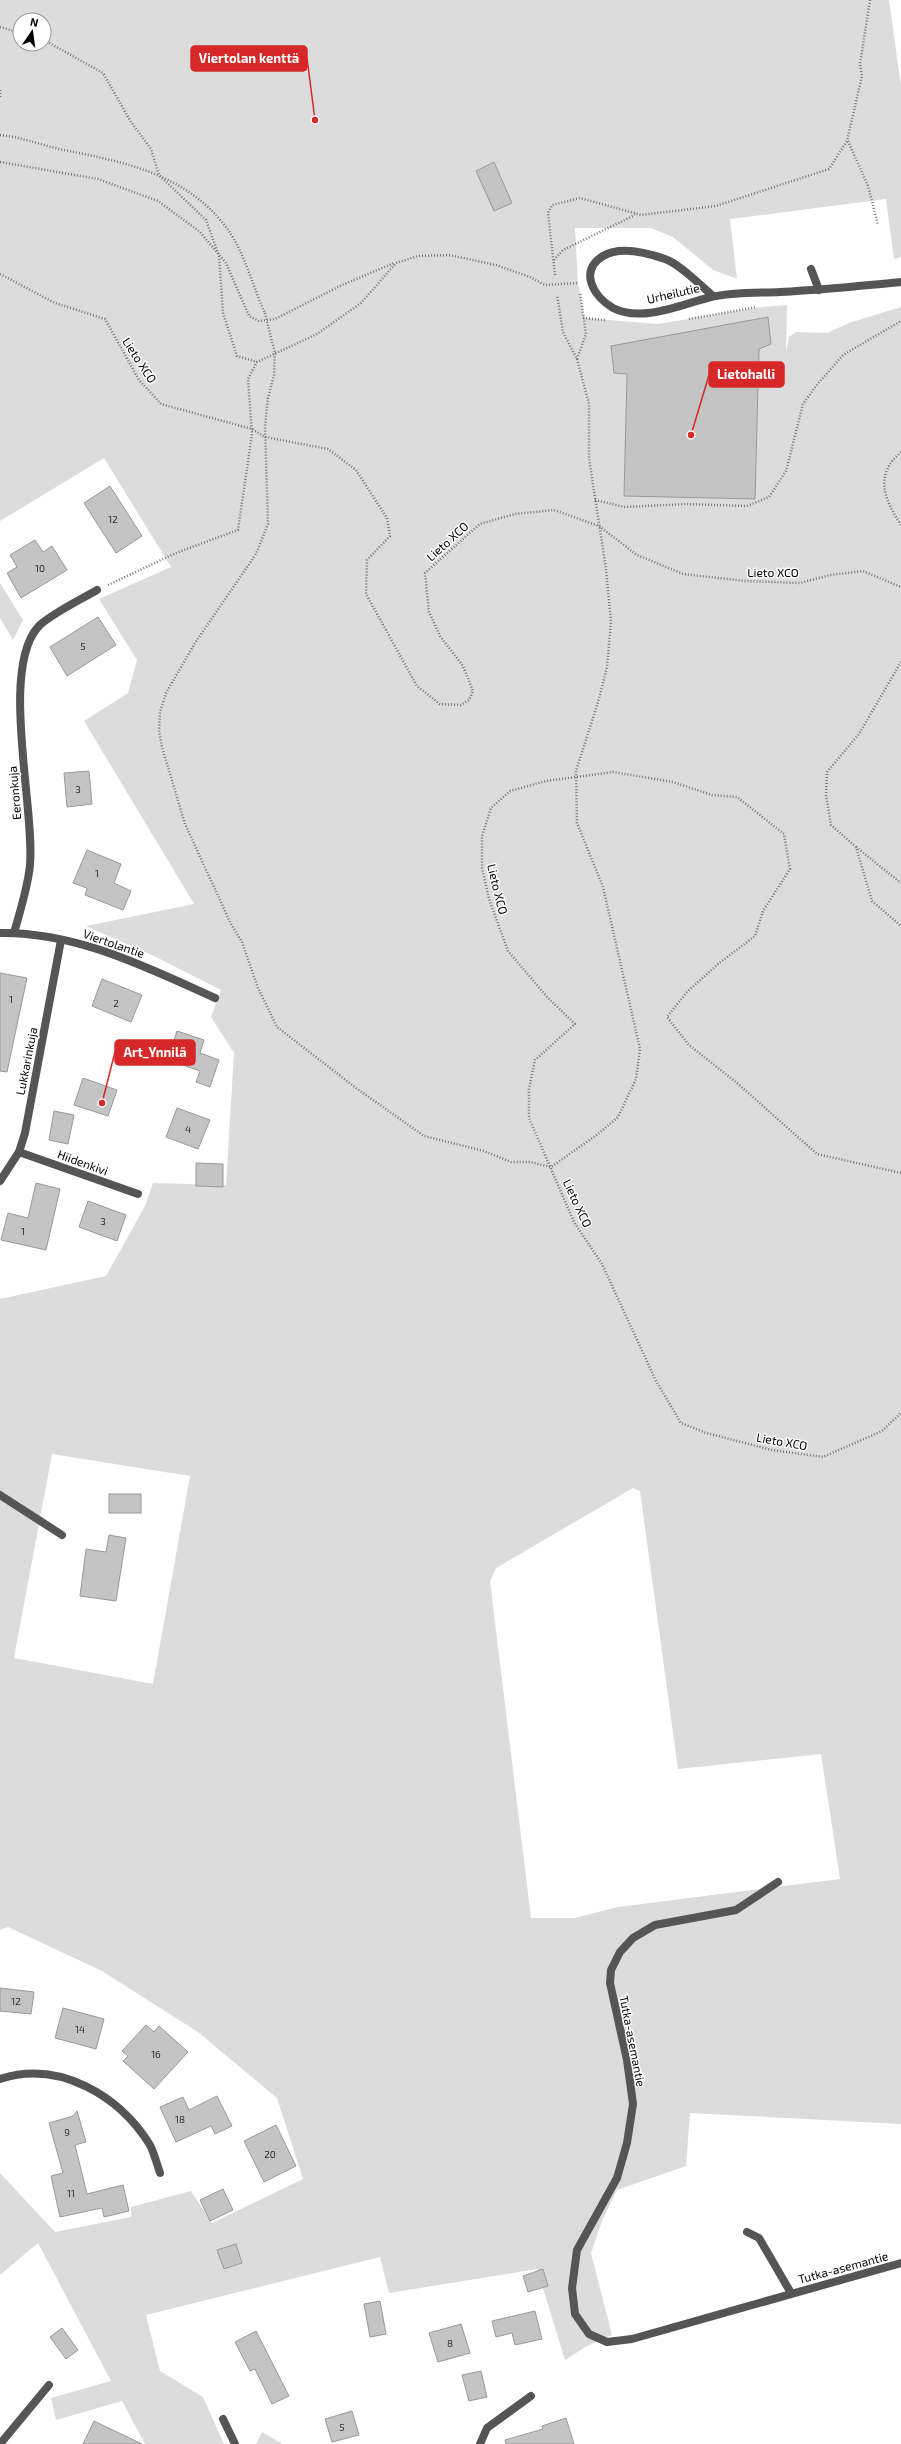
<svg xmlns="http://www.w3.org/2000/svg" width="901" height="2444" font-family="'Exo 2',sans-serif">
	<rect width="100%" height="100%" fill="#fff"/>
	<!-- green -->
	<g fill="#dcdcdc" fill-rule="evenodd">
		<path d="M0 0H889L901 86V257L894 259 886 199 730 219 737 279 713 270 673 237 651 228H575L578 283 584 318 658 324 762 307 787 305 786 352 789 337 796 332 827 333 849 323 901 307V2124L690 2113 686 2166 617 2190 602 2221 591 2253 612 2335 587 2346 565 2360 537 2269 389 2293 380 2257 146 2315 160 2371 203 2397 224 2444H145L122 2401 56 2420 51 2398 111 2381 38 2243 0 2275V2173L55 2232 131 2217V2207L191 2191 212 2223 303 2179 277 2098 198 2032 102 1971 8 1927 0 1930V1299L106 1276 145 1206 153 1183 226 1185 234 1053 211 1017 221 990 154 956 86 926 194 904 84 721 128 693 137 660 99 599 171 567 104 458 0 521ZM20 20H44V44H20ZM52 1454 190 1476 153 1684 14 1658ZM633 1488 640 1491 678 1769 821 1754 840 1879 618 1907 575 1918H531L490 1581 496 1568Z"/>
		<polygon points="0,583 23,620 13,640 0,618"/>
		<polygon points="262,2432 282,2444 256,2444"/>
	</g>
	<!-- building -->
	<g fill="#c4c4c4" stroke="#999">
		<polygon points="494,162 512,203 494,211 476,171"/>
		<polygon points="768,317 771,344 759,349 755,499 624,496 627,374 614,373 611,346"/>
		<polygon points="110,486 142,536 116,553 84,503"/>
		<polygon points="35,540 43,552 52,546 67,570 21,598 7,573 17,567 10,555"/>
		<polygon points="98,617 116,645 67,676 50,647"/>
		<polygon points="89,771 92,804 67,807 64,773"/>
		<polygon points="87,850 121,864 114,883 131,891 123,910 85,895 87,888 73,883"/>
		<polygon points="0,973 27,978 7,1072 0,1071"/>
		<polygon points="102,979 142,995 131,1022 92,1006"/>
		<polygon points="177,1031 204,1040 200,1053 219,1060 210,1087 196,1082 200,1071 168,1060"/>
		<polygon points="83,1078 117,1090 108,1116 74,1105"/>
		<polygon points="177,1108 210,1120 198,1149 166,1137"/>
		<polygon points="54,1111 74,1115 68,1144 49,1140"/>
		<polygon points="196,1163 223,1164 223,1187 196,1186"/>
		<polygon points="36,1183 60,1189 46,1250 1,1240 8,1213 28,1218"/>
		<polygon points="88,1201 126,1215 117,1241 79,1227"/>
		<rect x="109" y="1494" width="32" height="19"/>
		<polygon points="109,1535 126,1538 116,1601 80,1596 86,1549 106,1552"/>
		<polygon points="0,1988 34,1992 31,2014 0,2011"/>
		<polygon points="63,2008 104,2019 96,2049 55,2038"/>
		<polygon points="146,2025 154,2032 159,2026 188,2052 154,2089 123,2061 128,2056 122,2051"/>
		<polygon points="217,2096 232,2126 215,2134 211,2126 176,2142 160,2107 183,2097 189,2110"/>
		<polygon points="77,2111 86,2142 75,2145 87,2194 123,2185 129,2211 104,2217 102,2208 60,2217 51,2176 63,2173 49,2123 73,2116"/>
		<polygon points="276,2125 296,2166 264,2182 244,2141"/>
		<polygon points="223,2189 233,2210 210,2221 200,2200"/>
		<polygon points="236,2244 242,2263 224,2269 217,2250"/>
		<polygon points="543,2269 548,2286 528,2292 523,2276"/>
		<polygon points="380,2301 386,2334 370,2337 364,2304"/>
		<polygon points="535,2311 542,2339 515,2345 512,2333 496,2337 492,2321"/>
		<polygon points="461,2324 470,2353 438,2362 429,2333"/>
		<polygon points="62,2328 78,2350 66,2359 50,2337"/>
		<polygon points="256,2331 289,2396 272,2404 255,2369 250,2371 235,2342"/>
		<polygon points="481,2371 487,2397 469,2401 462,2375"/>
		<polygon points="352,2411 359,2435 332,2442 325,2419"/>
		<polygon points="566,2418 574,2444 506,2444 505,2440 543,2429 542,2426"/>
		<polygon points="94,2421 142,2444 83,2444"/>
	</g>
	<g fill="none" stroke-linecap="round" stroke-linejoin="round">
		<!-- path -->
		<g stroke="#777" stroke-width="2.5" stroke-dasharray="1 2" stroke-linecap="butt">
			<polyline points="0,27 20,33"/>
			<polyline points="44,40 103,73 131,122 151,149 159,175 206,220 219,256 223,313 237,356 257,362"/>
			<polyline points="0,90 0,99"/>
			<path d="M0 135C20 137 39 144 59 149 119 161 181 172 222 222 244 248 251 283 265 313"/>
			<polyline points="848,141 868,186 878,225"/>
			<polyline points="0,162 98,179 158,201 200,232 226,263 249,316 259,321 275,319 342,285 394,263"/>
			<polyline points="554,260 563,250 635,215"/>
			<polyline points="0,274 55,303 105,319 139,380 161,404 252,429 265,437 328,449 356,470 387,518 390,536 367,560 366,594 417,686 440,704 461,705 469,700 473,691 463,666 440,636 429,612 425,573 480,524 515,514 554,510 599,526 637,555 683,574 745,581 800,583 830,575 863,571 901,587"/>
			<polyline points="555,275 548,213 552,205 580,198 641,215 716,206 829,169 847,141 862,76 860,64 870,0"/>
			<polyline points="583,318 605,320"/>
			<polyline points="689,319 757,307"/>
			<polyline points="272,342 275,352 274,375 268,398 265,426 268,524 256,554 195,643 166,693 160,712 159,731 162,747 185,824 231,924 242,942 258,988 277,1027 356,1088 424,1136 484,1151 511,1162 530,1162 551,1167 598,1134 618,1117 636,1079 640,1049 603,887 577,823 576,771 599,699 607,667 611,622 606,569 589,458 589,404 577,359 563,332 557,295"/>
			<polyline points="577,359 586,334 580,292"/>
			<path d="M901 452C874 475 884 499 901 525"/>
			<polyline points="595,500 625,507 686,504 747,506 769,497 786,471 803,404 816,386 843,355 901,321"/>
			<polyline points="108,585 176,553 238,530 252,434 248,379 257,362 317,334 361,303 396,263 418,256 449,255 496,265 530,277 545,285 578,283"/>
			<polyline points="901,662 859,734 827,772 826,795 831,825 856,847 872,901 901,926"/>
			<polyline points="856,847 901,883"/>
			<polyline points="901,1173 817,1154 737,1083 689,1045 667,1017 687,992 718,964 755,936 763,911 790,869 784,834 737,797 712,795 673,782 613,772 546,781 510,791 491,808 482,836 482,868 489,899 508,951 548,998 575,1024 535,1060 529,1089 529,1118 574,1222 602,1264 656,1381 681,1423 706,1433 772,1450 823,1457 882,1431 901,1413"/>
		</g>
		<!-- service -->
		<g stroke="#555" stroke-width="8">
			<polyline points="811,269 819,290"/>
			<polyline points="0,1495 62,1535"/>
			<polyline points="747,2232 759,2238 791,2293"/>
		</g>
		<!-- minor -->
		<g stroke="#555" stroke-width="8">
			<path d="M713 296C701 286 680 264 665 259 648 253 621 245 603 256 578 271 594 297 613 308 642 323 682 304 711 297 732 292 758 293 780 292 821 290 861 286 901 282"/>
			<path d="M0 933C77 932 146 967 215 998"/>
			<path d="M14 933C20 911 28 887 30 865 35 808 0 670 38 627 49 615 82 599 97 590"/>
			<polyline points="19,1152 138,1194"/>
			<polyline points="0,1181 19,1152 25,1133 61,940"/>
			<polyline points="778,1882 736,1910 655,1925 633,1938 620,1952 611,1970 610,1983 627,2060 633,2104 627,2143 617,2178 577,2250 572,2288 575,2314 589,2334 607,2342 632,2339 901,2263"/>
			<path d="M0 2079C59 2060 119 2095 150 2145 154 2153 157 2164 160 2173"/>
			<polyline points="223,2419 235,2444"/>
			<polyline points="0,2444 49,2385"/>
			<polyline points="480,2444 487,2428 531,2396"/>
		</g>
		<!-- path-bridge -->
		<polyline stroke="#777" stroke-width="2.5" stroke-dasharray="1 2" stroke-linecap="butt" points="265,313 272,342"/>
	</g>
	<g text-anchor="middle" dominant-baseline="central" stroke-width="3" stroke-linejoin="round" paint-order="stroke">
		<!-- number labels -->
		<g font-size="10" fill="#313131">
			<text x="113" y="519">12</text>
			<text x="40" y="568">10</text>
			<text x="83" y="646">5</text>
			<text x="78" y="789">3</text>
			<text x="97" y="873">1</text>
			<text x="11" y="999">1</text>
			<text x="116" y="1003">2</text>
			<text x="188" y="1129">4</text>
			<text x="103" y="1221">3</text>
			<text x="23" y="1231">1</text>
			<text x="16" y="2001">12</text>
			<text x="80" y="2029">14</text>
			<text x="156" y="2054">16</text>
			<text x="180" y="2119">18</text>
			<text x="67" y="2132">9</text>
			<text x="270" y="2154">20</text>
			<text x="71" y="2193">11</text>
			<text x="450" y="2343">8</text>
			<text x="342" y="2427">5</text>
		</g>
		<!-- street labels -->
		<g font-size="12" fill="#000" stroke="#fff">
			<text transform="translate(673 293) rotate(-13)">Urheilutie</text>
			<text transform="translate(140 360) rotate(57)">Lieto XCO</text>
			<text transform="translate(447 541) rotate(-42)">Lieto XCO</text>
			<text x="773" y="572">Lieto XCO</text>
			<text transform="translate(14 793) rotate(-95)">Eeronkuja</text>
			<text transform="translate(498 889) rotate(76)">Lieto XCO</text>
			<text transform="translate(114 943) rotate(19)">Viertolantie</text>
			<text transform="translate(26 1061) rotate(-79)">Lukkarinkuja</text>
			<text transform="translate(83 1162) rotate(20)">Hiidenkivi</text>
			<text transform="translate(578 1203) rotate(65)">Lieto XCO</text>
			<text transform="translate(782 1441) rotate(10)">Lieto XCO</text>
			<text transform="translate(633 2041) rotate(79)">Tutka-asemantie</text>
			<text transform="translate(843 2267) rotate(-15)">Tutka-asemantie</text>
		</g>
	</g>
	<!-- callouts -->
	<path fill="none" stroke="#d62828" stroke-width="1.5" d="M315 120L307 58M691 435L709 375M102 1103L115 1052"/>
	<g fill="#d62828" stroke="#fff" stroke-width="1.5">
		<circle cx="315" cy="120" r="4"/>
		<circle cx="691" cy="435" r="4"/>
		<circle cx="102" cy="1103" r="4"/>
	</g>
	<g fill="#d62828" stroke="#d62828" stroke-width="1.5">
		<rect x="191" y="46" width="116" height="25" rx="4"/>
		<rect x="709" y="362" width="75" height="25" rx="4"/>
		<rect x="115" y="1040" width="80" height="25" rx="4"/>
	</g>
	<g font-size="13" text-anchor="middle" font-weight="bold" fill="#fff">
		<text x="249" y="63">Viertolan kenttä</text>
		<text x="746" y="379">Lietohalli</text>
		<text x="155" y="1057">Art_Ynnilä</text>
	</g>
	<!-- north arrow -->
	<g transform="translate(32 32) rotate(13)"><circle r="19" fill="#ffffff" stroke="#999999"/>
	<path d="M0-3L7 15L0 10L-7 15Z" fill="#000000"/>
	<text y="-6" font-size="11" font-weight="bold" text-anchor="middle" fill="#000000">N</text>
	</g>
</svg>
